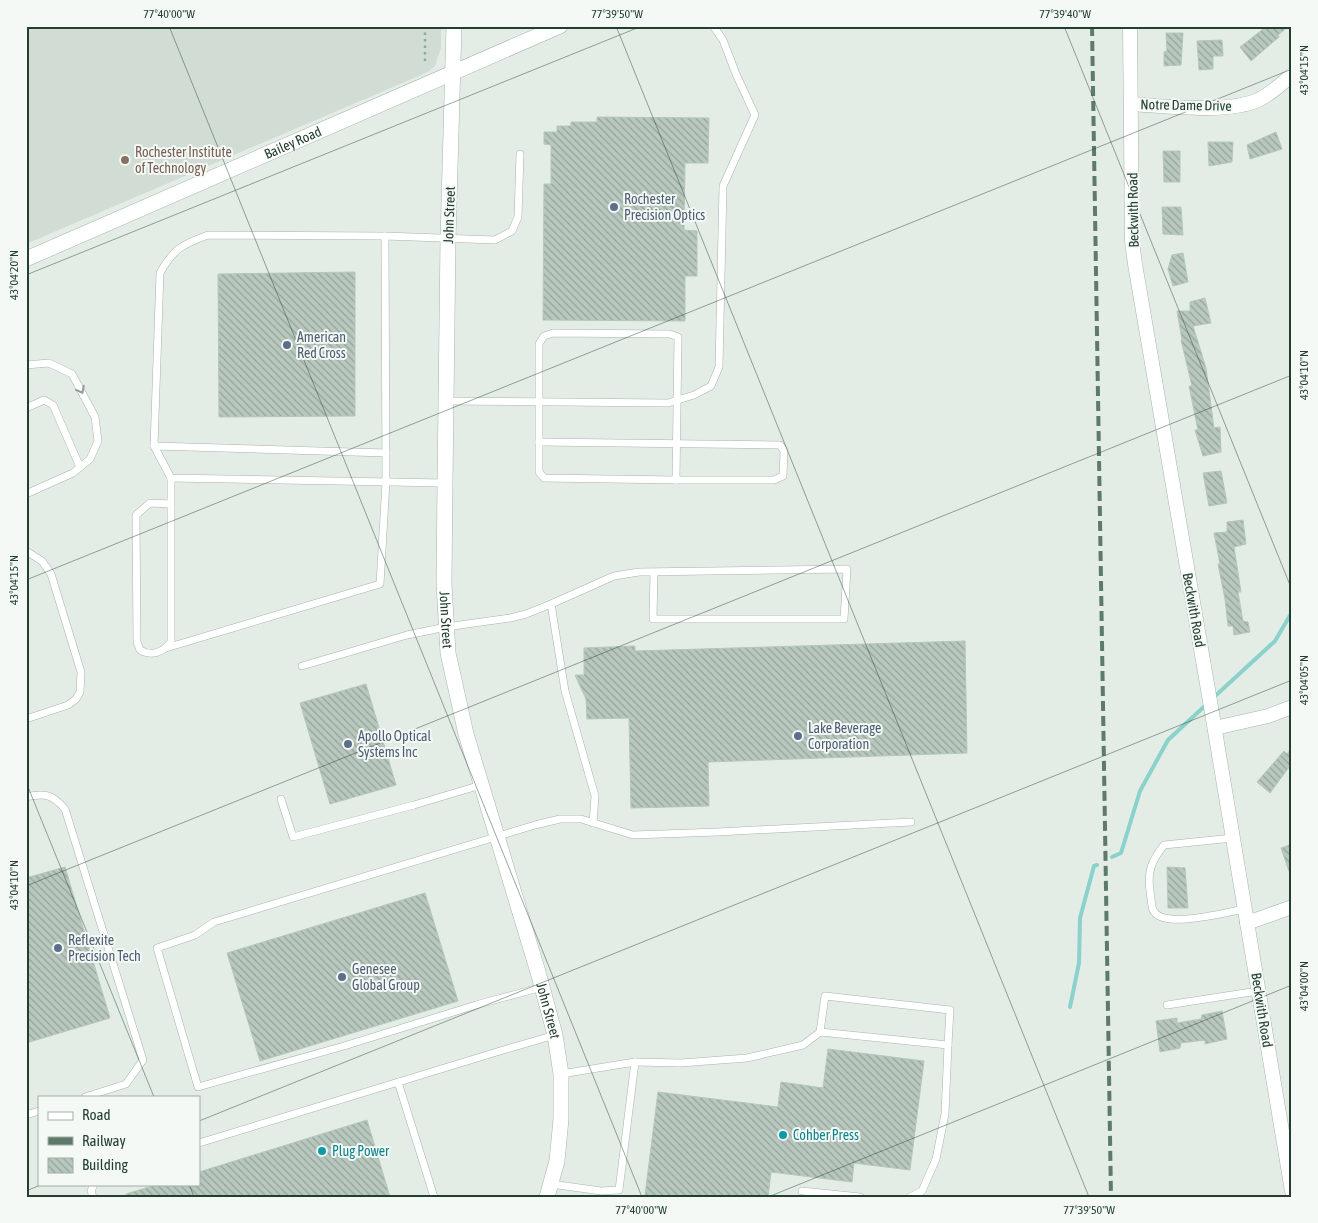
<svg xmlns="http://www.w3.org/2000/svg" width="1318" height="1223" font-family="'Asap Condensed',sans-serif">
	<defs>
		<pattern id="building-back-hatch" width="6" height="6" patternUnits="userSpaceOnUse" patternTransform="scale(1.25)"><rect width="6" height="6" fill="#b8c8be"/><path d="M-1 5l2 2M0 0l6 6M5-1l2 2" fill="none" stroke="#95a49b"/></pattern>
	</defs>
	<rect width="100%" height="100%" fill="#e3ede6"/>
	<!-- built -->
	<polygon fill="#d1ddd4" points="26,26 441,26 441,48 435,66 429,71 421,75 26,244"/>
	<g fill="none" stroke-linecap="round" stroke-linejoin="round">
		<!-- stream -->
		<g stroke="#8ad2cb" stroke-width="4">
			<polyline points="1213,698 1275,641 1292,612"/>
			<polyline points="1112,857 1121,853 1140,791 1168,740 1208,703"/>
			<polyline points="1070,1007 1079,963 1080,918 1094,866 1097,865"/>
		</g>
	</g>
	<!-- building -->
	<g fill="url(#building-back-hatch)" stroke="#b5c7bb">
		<polygon points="1267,26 1289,26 1278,35 1279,37 1251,61 1240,47"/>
		<polygon points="1166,33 1183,33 1181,65 1164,66 1164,52 1167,51"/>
		<polygon points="1222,40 1223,56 1213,56 1213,69 1199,70 1197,41"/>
		<polygon points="597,117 709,118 708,163 685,163 684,230 697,231 697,276 685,276 685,321 543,320 544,184 551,184 551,145 544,144 544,132 557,132 557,126 571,126 571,122 597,122"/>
		<polygon points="1276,132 1282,149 1250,159 1247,145"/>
		<polygon points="1208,142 1233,142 1232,162 1209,166"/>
		<polygon points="1163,151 1180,151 1180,182 1164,182"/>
		<polygon points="1162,207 1181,207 1183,235 1163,234"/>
		<polygon points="1183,253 1188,282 1173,286 1168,269 1172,255"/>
		<polygon points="355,272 355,416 219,417 218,274"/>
		<polygon points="1205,298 1211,323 1193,326 1206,368 1214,428 1220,427 1221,452 1203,456 1195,430 1198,430 1189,386 1192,386 1181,340 1182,340 1177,311 1190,311 1190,302"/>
		<polygon points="1221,471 1227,503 1209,506 1203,473"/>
		<polygon points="1243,520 1246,544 1234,547 1241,592 1238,592 1243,621 1248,622 1250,632 1234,635 1233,626 1228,626 1225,599 1218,564 1220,564 1214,533 1227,532 1227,522"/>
		<polygon points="965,641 967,753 708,762 709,806 631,808 629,718 587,719 586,699 575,675 584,675 584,648 635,646 635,651"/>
		<polygon points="366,684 396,785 330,804 300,703"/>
		<polygon points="1292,748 1292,763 1270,793 1257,782 1284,751 1287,754"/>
		<polygon points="1292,844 1292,873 1290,874 1281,848"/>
		<polygon points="65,867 110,1018 26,1043 26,878"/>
		<polygon points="1167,867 1185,868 1188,908 1168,908"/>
		<polygon points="425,893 458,1001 260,1061 227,953"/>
		<polygon points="1222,1011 1227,1039 1205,1044 1205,1040 1181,1043 1180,1048 1160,1052 1156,1021 1177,1018 1177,1023 1201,1019 1202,1015"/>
		<polygon points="828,1049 924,1061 910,1170 854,1163 852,1182 771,1172 768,1197 661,1197 645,1195 658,1092 778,1107 781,1082 823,1088"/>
		<polygon points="367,1120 390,1197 127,1197 126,1194 159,1184 199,1184 199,1172"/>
	</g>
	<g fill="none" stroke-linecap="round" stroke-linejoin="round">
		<!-- service casing -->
		<g stroke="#a5b5ac" stroke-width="8">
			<g id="service">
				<polygon points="553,333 670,334 678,337 676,480 544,478 539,472 539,344 544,336"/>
				<polyline points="26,365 49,363 72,374 95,417 98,441 90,459 73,473 26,494"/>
				<polyline points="446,401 668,403 694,395 711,386 719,367 723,186 755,115 736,74 723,40 713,26"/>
				<polyline points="26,408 44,400 53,405 80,467"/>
				<polyline points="539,442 780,445 784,451 783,476 774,480 676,480"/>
				<polyline points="154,446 386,453"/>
				<path d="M171 478V642C163 652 152 657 140 650L137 642 136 515 150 503 171 504"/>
				<path d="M445 483 171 478 154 446 160 273C173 249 183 244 208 235L385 236 495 240 512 231 518 217 520 154"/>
				<polyline points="26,551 42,561 51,574 81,672 80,692 76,699 68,705 26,719"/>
				<polyline points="551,604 614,576 639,572 847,569 844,619 653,619 654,572"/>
				<polyline points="166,648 380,584 386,482 385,236"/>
				<polyline points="302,666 407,635 446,627 510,618 526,614 551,604 565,691 595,796 593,823"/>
				<path d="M26 797C45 793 52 794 65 809L143 1060 126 1084 85 1097"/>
				<polyline points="281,799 293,837 414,805 481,785"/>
				<path d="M1233 838 1164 845C1152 860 1147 871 1150 891 1151 896 1151 904 1153 910 1162 930 1227 912 1245 909"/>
				<polyline points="542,987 476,1005 344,1046 198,1087 157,948 195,935 214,922 535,825 560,819 581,819 633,835 718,832 911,822"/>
				<polyline points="1167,1005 1258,991"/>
				<polyline points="820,1032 825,996 950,1010 948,1045"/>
				<polyline points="635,1062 681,1063 747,1058 803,1045 820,1032 948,1045 945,1114 936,1159 922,1191 910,1197"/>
				<polyline points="398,1082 434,1197"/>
				<polyline points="26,1115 39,1111"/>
				<polyline points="199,1143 500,1051 555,1035"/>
				<polyline points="551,1184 601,1191 619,1190 635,1062 561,1074"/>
				<polyline points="802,1191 860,1197"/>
				<polyline points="93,1197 91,1191 94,1184"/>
			</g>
		</g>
		<!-- minor casing -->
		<g stroke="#a5b5ac" stroke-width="15">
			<g id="minor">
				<polyline points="1130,26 1132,241 1135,264 1211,707 1292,1191"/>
				<path d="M1131 104C1166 106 1227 114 1258 100 1271 94 1281 84 1292 75"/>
				<polyline points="1215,728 1268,716 1292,707"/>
				<polyline points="1247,923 1292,907"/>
			</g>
		</g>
		<!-- tertiary casing -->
		<g stroke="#a5b5ac" stroke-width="16">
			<g id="tertiary">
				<path id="s1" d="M454 26 448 239 445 483 444 584 448 653 466 734 538 972 555 1035 561 1074V1119L557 1161 547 1197"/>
				<path id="s2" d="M26 259 560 26"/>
			</g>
		</g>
		<!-- path -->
		<polyline stroke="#83b196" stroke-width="2.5" stroke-dasharray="2.5 4" stroke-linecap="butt" points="425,26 425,63"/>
		<!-- service -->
		<use href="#service" stroke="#fff" stroke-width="7"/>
		<!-- minor -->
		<use href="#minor" stroke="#fff" stroke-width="14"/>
		<!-- tertiary -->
		<use href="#tertiary" stroke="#fff" stroke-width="15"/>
		<!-- rail -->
		<polyline stroke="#5d7a6a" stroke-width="4" stroke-dasharray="10 5" stroke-linecap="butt" points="1092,26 1111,1197"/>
	</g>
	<!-- one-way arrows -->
	<defs><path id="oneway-chevron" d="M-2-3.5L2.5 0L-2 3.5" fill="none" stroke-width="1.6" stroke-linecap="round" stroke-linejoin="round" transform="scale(1.25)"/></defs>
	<use stroke="#909f98" href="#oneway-chevron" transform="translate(81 390) rotate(62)"/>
	<!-- ticks -->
	<path fill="none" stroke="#223f30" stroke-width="1" stroke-opacity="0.45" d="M169 26 642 1197M616 26 1089 1197M1064 26 1292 590M26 275 642 26M26 580 1292 69M26 782 154 1097M26 886 1292 375M199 1121 1292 680M189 1184 194 1197M26 1191 43 1184M768 1197 1292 985"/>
	<!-- markers -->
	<circle fill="#8d6e63" stroke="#f4f9f5" stroke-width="2" cx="125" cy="160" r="5"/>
	<g fill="#5c6f8a" stroke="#f4f9f5" stroke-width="2">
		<circle cx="614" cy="207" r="5"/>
		<circle cx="287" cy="345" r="5"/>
		<circle cx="798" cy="736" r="5"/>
		<circle cx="348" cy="744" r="5"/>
		<circle cx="58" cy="948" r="5"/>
		<circle cx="342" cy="977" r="5"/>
	</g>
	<g fill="#0f9aa8" stroke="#f4f9f5" stroke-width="2">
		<circle cx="783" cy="1135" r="5"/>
		<circle cx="322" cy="1151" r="5"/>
	</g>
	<g text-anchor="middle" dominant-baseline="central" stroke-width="4" stroke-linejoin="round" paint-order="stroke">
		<!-- street labels -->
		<g font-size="14" fill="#223f30" stroke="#f4f9f5">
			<text transform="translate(1186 105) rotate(1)">Notre Dame Drive</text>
			<text stroke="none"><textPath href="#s2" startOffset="291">Bailey Road</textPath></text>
			<text transform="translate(1133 210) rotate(-91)">Beckwith Road</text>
			<text transform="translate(449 215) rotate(-88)">John Street</text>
			<text transform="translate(1194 610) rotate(80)">Beckwith Road</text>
			<text stroke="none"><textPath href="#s1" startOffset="594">John Street</textPath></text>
			<text transform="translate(1262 1010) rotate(81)">Beckwith Road</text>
			<text stroke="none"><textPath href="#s1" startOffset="999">John Street</textPath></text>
		</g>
		<!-- education labels -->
		<g font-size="14" fill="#785e54" stroke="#f4f9f5" text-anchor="start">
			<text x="135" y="152">Rochester Institute<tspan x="135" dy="16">of Technology</tspan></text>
		</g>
		<!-- service labels -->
		<g font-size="14" fill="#4e5e75" stroke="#f4f9f5" text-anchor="start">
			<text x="624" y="199">Rochester<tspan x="624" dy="16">Precision Optics</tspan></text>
			<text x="297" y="337">American<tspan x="297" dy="16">Red Cross</tspan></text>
			<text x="808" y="728">Lake Beverage<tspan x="808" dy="16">Corporation</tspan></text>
			<text x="358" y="736">Apollo Optical<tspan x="358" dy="16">Systems Inc</tspan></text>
			<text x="68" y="940">Reflexite<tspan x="68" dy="16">Precision Tech</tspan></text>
			<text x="352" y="969">Genesee<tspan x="352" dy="16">Global Group</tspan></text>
		</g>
		<!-- culture labels -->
		<g font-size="14" fill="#0d838f" stroke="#f4f9f5" text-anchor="start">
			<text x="793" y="1135">Cohber Press</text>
			<text x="332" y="1151">Plug Power</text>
		</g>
	</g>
	<!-- border -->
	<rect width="1318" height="1223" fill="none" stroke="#f4f9f5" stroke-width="55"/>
	<!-- legend -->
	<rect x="38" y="1096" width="162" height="90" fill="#f4f9f5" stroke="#a0afa6"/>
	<rect x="48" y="1112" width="25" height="8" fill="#ffffff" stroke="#a0afa6"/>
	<text x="82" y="1120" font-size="15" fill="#223f30">Road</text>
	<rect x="48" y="1137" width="25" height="8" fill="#5d7a6a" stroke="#a0afa6"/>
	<text x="82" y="1146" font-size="15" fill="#223f30">Railway</text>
	<rect x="48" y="1158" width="25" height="15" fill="url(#building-back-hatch)" stroke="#a0afa6"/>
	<text x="82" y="1170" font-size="15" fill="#223f30">Building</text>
	<rect x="28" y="28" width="1262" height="1168" fill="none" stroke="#223f30" stroke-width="2"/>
	<g font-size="12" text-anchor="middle" fill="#223f30">
		<text x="169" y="18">77°40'00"W</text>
		<text x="617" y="18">77°39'50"W</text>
		<text x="1065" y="18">77°39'40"W</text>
		<text transform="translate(1304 70) rotate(-90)" y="4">43°04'15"N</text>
		<text transform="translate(14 275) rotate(-90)" y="4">43°04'20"N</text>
		<text transform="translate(1304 375) rotate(-90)" y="4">43°04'10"N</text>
		<text transform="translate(14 580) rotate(-90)" y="4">43°04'15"N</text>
		<text transform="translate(1304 680) rotate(-90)" y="4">43°04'05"N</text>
		<text transform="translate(14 885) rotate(-90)" y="4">43°04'10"N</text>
		<text transform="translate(1304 986) rotate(-90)" y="4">43°04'00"N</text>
		<text x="641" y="1214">77°40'00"W</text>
		<text x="1089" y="1214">77°39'50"W</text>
	</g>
</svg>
